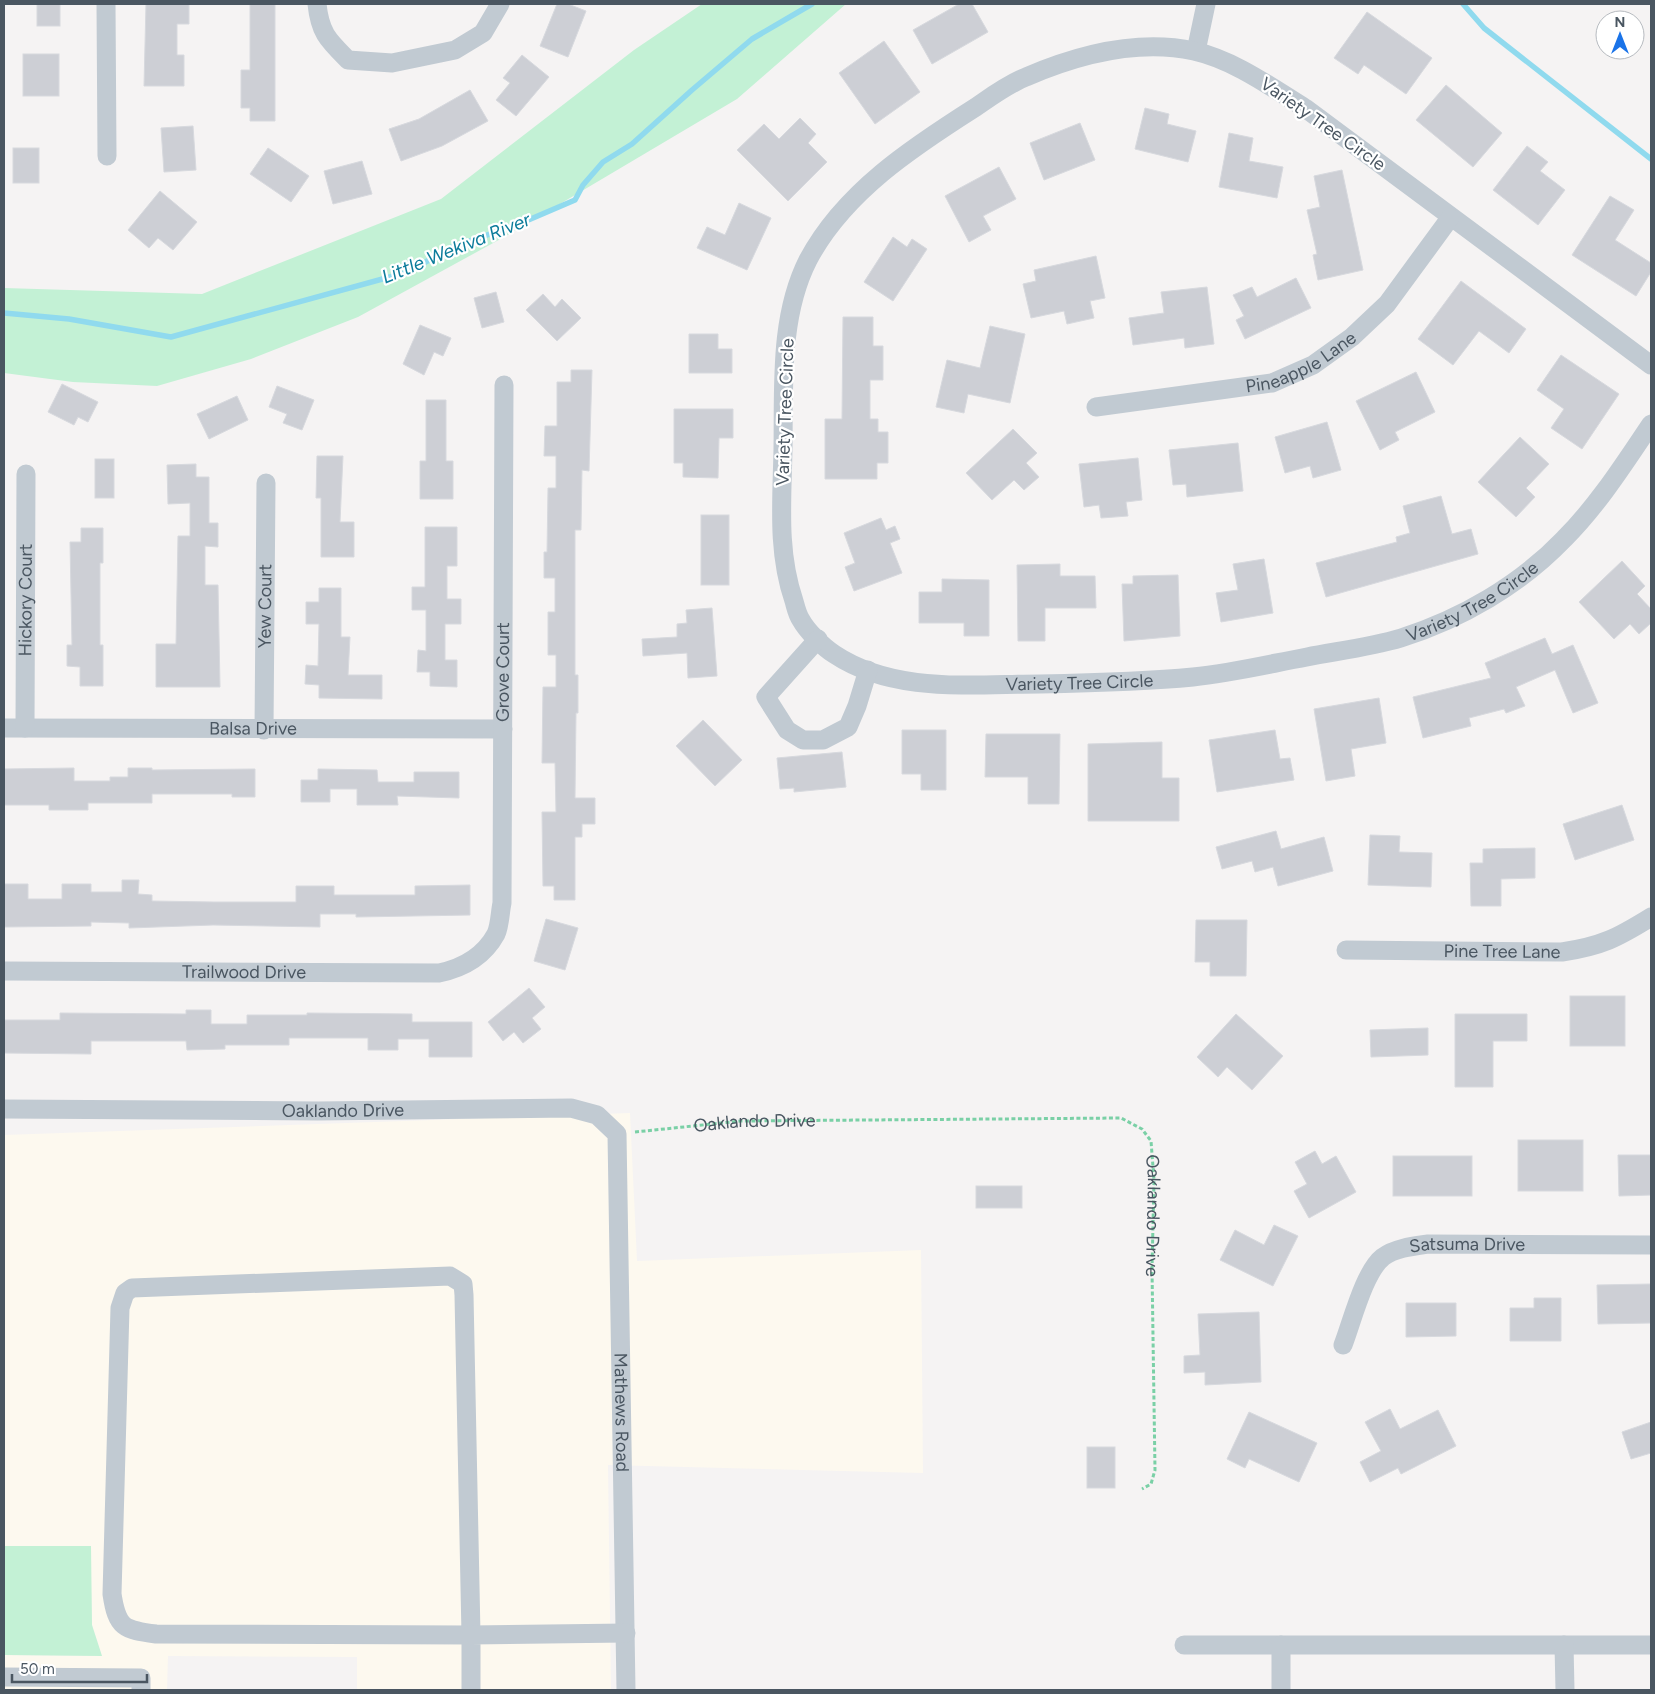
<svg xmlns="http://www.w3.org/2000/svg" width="1655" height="1694" font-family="Figtree,sans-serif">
	<rect width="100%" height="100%" fill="#f5f3f3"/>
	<!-- commercial -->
	<polygon fill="#fdf9ef" points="630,1113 637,1261 921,1250 923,1473 608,1465 611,1690 357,1690 357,1657 168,1656 167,1690 4,1690 4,1655 102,1656 92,1625 90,1546 4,1546 4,1135"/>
	<!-- green -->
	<g fill="#c3f1d5">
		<polygon points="702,4 846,4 737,99 506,236 358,317 251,359 157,386 73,382 4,373 4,288 202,294 441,199 634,50"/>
		<polygon points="4,1546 91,1546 92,1625 102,1656 4,1655"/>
	</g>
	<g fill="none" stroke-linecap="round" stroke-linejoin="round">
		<!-- stream -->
		<g stroke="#90daee" stroke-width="5.5">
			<polyline points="1463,4 1484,28 1651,159"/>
			<polyline points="4,313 69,319 171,337 408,272 452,247 519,224 575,200 583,185 603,162 632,144 692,90 752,39 812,4"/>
		</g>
	</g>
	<!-- building -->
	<g fill="#cdcfd5" stroke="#d7d9de">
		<rect x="37" y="4" width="23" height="22"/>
		<polygon points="146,4 189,4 189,24 177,24 177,55 184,55 184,86 144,86"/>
		<polygon points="250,4 275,4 275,121 250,121 250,108 241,108 241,70 250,70"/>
		<polygon points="557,4 568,4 586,11 568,57 540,46"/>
		<polygon points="959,4 972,4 988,32 932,64 913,30"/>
		<polygon points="1367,12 1432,58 1406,94 1364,65 1358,74 1334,58"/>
		<polygon points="884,41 920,92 875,124 839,73"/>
		<rect x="23" y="54" width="36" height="42"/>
		<polygon points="522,55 549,77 516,116 496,100 510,83 503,78"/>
		<polygon points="1446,85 1502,133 1473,167 1416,120"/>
		<polygon points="470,90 488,121 442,146 401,161 389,129 419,119"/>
		<polygon points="1145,108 1169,114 1167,124 1196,131 1188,162 1135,149"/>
		<polygon points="800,118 816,134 808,143 827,162 788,201 737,150 764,124 779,139"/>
		<polygon points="1080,123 1095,160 1044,180 1030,143"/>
		<polygon points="193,126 196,170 164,172 161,128"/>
		<polygon points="1229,133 1253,138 1249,161 1283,167 1277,198 1219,187"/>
		<polygon points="1527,146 1548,162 1540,171 1565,190 1538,225 1493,190"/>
		<rect x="13" y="148" width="26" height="35"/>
		<polygon points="268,148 309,176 291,202 250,174"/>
		<polygon points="362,161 372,194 333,204 324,171"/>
		<polygon points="999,167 1016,199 983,216 991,230 969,242 945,196"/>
		<polygon points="1342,170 1363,270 1318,280 1313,255 1317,254 1307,210 1320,207 1314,176"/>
		<polygon points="160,191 197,222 173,250 158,238 149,248 128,230"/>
		<polygon points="1610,196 1634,210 1615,240 1651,263 1651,272 1636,296 1572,255"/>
		<polygon points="739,203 771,218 747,270 697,248 707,227 725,235"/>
		<polygon points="893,237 907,247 912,239 927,249 893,301 864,282"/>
		<polygon points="1096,256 1105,298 1090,301 1094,318 1067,324 1064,311 1031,318 1023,284 1036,281 1034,270"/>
		<polygon points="1296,278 1311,308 1245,339 1236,320 1244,316 1233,295 1252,287 1257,297"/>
		<polygon points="1461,281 1526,329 1509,353 1479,331 1453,365 1418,339"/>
		<polygon points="1207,287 1214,344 1185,348 1184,338 1133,345 1129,318 1164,313 1161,292"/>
		<polygon points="496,292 504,322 482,328 474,298"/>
		<polygon points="543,294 555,307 562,299 581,318 557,341 526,310"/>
		<polygon points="843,317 873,317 873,346 883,346 883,380 870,380 870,419 878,419 878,432 888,432 888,463 877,463 877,479 825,479 825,419 842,419"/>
		<polygon points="420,325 451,338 443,356 434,352 424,375 403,364"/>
		<polygon points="990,326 1025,334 1010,403 968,394 964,413 936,407 947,360 980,368"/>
		<polygon points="689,334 718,334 718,349 732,349 732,373 689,373"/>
		<polygon points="1561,355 1619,394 1582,449 1551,428 1564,409 1537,390"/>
		<polygon points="571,370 592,370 589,471 582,470 581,530 575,530 575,675 578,675 578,713 576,713 575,798 595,798 595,824 582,824 582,837 575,837 575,900 554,900 554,886 543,886 542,812 556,812 555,763 542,763 543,687 556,687 556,655 548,655 548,612 555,612 555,578 544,578 544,552 547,552 548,488 556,488 556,456 544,456 545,426 557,426 557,382 571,382"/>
		<polygon points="1416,372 1435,412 1395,432 1399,440 1380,450 1356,401"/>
		<polygon points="62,384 98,402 88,422 78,417 74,425 48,412"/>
		<polygon points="277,386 314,400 302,430 283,423 287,414 269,407"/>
		<polygon points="237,396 248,420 209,439 197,414"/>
		<polygon points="426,400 446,400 446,461 453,461 453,499 420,499 420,461 426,461"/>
		<polygon points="674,409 733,409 733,438 719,438 718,478 683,477 683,463 674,463"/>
		<polygon points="1327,422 1341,470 1313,478 1310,466 1285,473 1275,437"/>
		<polygon points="1013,429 1037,453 1026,463 1039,477 1024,490 1014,480 992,500 966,473"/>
		<polygon points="1520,437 1549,464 1526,488 1535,497 1516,517 1478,482"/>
		<polygon points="1238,443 1243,491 1187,497 1186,484 1173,485 1169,450"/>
		<polygon points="317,456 343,456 340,522 354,522 354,557 321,557 321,498 316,498"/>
		<polygon points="1138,458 1142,500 1126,502 1128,516 1101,518 1099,505 1084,507 1079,464"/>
		<rect x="95" y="459" width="19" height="39"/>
		<polygon points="196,464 196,477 209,477 209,523 218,523 218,547 205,546 205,585 218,585 220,687 156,687 156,644 176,644 178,536 190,536 190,503 168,504 167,465"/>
		<polygon points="1441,496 1452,534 1471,529 1478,554 1326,597 1316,563 1397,542 1396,537 1410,533 1403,506"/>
		<rect x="701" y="515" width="28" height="70"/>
		<polygon points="881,518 886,530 895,526 900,539 890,543 902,573 854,591 845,567 855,563 844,533"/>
		<polygon points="425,527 457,527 457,566 447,566 447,599 461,599 461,624 445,624 445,660 457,660 457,687 430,686 430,672 417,672 418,650 426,651 426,610 412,610 412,587 425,587"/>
		<polygon points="81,528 103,528 103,563 100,563 100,645 103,645 103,686 80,686 80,667 67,666 67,645 72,645 70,542 81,542"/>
		<polygon points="1264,559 1273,613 1221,622 1216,593 1238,590 1233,564"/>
		<polygon points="1622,561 1645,586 1637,594 1651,609 1651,623 1639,634 1630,624 1614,639 1579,602"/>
		<polygon points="1060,564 1060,576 1095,576 1096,608 1045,608 1045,641 1018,641 1017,565"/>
		<polygon points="1178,575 1180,636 1124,641 1122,584 1133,584 1133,576"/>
		<polygon points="942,579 989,580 989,636 964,636 964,623 919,623 919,592 942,592"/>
		<polygon points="319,588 341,588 341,637 350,637 348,675 382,675 382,699 319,698 319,685 305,684 306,665 318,666 319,624 306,624 306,602 319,602"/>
		<polygon points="712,608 717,676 688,678 687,653 643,656 642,639 677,637 677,624 687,623 686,610"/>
		<polygon points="1545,638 1552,654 1573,645 1598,703 1573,713 1555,670 1516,687 1525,706 1506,713 1504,709 1469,718 1471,726 1423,738 1413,697 1491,678 1485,663"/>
		<polygon points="1379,698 1386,743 1351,749 1355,776 1326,781 1314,709"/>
		<polygon points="703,720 742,760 715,786 676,746"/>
		<polygon points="902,730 946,730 946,790 921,790 921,774 902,774"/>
		<polygon points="1275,730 1280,759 1290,758 1294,780 1217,792 1209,740"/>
		<polygon points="986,734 1060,734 1059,804 1028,804 1028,777 985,777"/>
		<polygon points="1162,742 1162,778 1179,778 1179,821 1088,821 1088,744"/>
		<polygon points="842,752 846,787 794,792 794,788 780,789 777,758"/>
		<polygon points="74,768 74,781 110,781 110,777 128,777 128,768 152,768 152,770 255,769 255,797 232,797 232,794 152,794 152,803 88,803 88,810 49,810 49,805 4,805 4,769"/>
		<polygon points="318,769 377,770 378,782 414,782 414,772 459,772 459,798 397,796 398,805 357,805 357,789 330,789 330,802 301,802 301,780 318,780"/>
		<polygon points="1622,805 1634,840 1575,860 1563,824"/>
		<polygon points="1276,831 1281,849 1324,837 1333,871 1278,886 1273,867 1255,872 1252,861 1222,869 1216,847"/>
		<polygon points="1370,835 1400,836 1399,852 1432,853 1431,887 1368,885"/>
		<polygon points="1535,848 1535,878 1501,879 1501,906 1471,906 1470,863 1483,863 1483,849"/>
		<polygon points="122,880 139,880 138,894 152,895 152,901 213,902 296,902 296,886 334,886 334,895 415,895 415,886 470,885 470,915 356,917 356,914 320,914 320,927 213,925 129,928 129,923 91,922 91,926 4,927 4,884 28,884 28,899 62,899 62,884 91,884 91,892 122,892"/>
		<polygon points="546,919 578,928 565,970 534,961"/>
		<polygon points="1196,920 1247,920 1246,976 1210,976 1210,962 1195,962"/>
		<polygon points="529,988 545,1007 532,1018 541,1029 523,1043 514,1032 503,1041 488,1022"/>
		<rect x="1570" y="996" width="55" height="50"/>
		<polygon points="186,1010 211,1010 211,1024 247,1024 247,1015 307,1015 307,1013 412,1014 412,1022 472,1022 472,1057 429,1057 429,1039 398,1039 398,1050 368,1050 368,1038 289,1038 289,1045 225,1045 225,1049 187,1050 186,1041 91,1041 91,1054 4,1053 4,1020 60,1020 60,1013 186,1014"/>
		<polygon points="1236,1014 1283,1056 1252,1090 1227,1067 1218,1077 1197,1057"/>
		<polygon points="1455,1014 1527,1014 1527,1041 1493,1041 1493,1087 1455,1087"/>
		<polygon points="1428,1028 1428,1055 1371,1057 1370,1030"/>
		<rect x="1518" y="1140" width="65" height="51"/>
		<polygon points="1315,1151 1322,1164 1336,1156 1356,1192 1309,1218 1294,1191 1307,1184 1295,1162"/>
		<polygon points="1618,1155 1651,1155 1651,1195 1619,1196"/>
		<rect x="1393" y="1156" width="79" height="40"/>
		<rect x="976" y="1186" width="46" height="22"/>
		<polygon points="1274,1225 1298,1236 1273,1286 1220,1260 1235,1230 1264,1245"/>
		<polygon points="1651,1284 1651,1323 1598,1324 1597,1285"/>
		<polygon points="1534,1298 1561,1298 1561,1341 1510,1341 1510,1308 1534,1308"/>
		<polygon points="1406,1303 1456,1303 1456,1336 1406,1337"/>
		<polygon points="1259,1312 1261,1382 1205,1385 1205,1372 1184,1373 1184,1356 1200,1355 1198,1314"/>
		<polygon points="1390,1409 1400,1429 1438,1410 1456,1446 1401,1474 1398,1468 1370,1482 1360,1462 1381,1451 1365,1422"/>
		<polygon points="1249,1412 1317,1443 1299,1482 1249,1459 1245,1468 1227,1459"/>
		<polygon points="1651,1422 1651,1453 1631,1459 1622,1432"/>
		<rect x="1087" y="1447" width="28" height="41"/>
	</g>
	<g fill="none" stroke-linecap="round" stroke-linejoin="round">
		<!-- path -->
		<path stroke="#7ad0a6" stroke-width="3" stroke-dasharray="4 2.5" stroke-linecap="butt" id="s1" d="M635 1132 741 1121 1121 1118 1142 1129 1151 1141 1154 1180 1152 1269 1155 1470 1151 1484 1142 1489"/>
		<!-- minor -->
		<g stroke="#c1cad2" stroke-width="19">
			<polyline points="106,4 107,156"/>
			<path d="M317 4C320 33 328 40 348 60L392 63 455 50 483 33 500 4"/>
			<polyline points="1196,51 1206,4"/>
			<path id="s2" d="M1651 365 1305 108C1271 87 1234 60 1194 51 1138 39 1077 55 1026 77 1008 84 992 96 976 107 913 147 844 192 808 260 779 317 784 387 783 449 782 501 777 552 794 601 796 608 797 614 801 620 807 631 823 647 834 654 894 694 972 684 1040 684 1091 683 1142 682 1193 677 1232 673 1269 664 1307 657 1338 651 1371 647 1401 638 1461 619 1520 585 1564 539 1598 505 1624 464 1651 424"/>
			<path id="s3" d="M1096 407 1272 383 1313 365 1352 337 1387 304 1450 218"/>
			<polyline points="818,639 766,697 787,730 803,740 823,740 848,727 857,706 868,670"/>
			<path id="s4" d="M4 728 503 729"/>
			<path id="s5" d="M25 728 26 474"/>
			<path id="s6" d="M264 730 266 483"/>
			<path id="s7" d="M1346 950 1562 952C1602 946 1617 938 1651 917"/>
			<path id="s8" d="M4 971 439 973C463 968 484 956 496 934 500 925 500 912 502 903L504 385"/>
			<path id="s9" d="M4 1109 318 1111 571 1108 597 1115 617 1134 626 1690"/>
			<path d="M450 1276 463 1284 464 1295 471 1635 156 1634C124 1630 117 1628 112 1594L120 1308 125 1293 132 1288Z"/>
			<path id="s10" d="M1343 1345C1352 1322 1364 1272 1383 1257 1395 1248 1414 1246 1428 1244L1651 1245"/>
			<polyline points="1184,1645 1651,1645"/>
			<polyline points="1281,1645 1281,1690"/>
			<polyline points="1564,1645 1565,1690"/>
			<polyline points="4,1677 141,1678 141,1690"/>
			<polyline points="471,1690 471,1635 626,1633"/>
		</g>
	</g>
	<g text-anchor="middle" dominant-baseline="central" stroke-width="4.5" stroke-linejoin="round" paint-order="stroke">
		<!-- street labels -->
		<g font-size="18" fill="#4a5661" stroke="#fff">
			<text transform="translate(1323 124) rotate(35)">Variety Tree Circle</text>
			<text stroke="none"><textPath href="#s3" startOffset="212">Pineapple Lane</textPath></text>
			<text transform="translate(785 412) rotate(-88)">Variety Tree Circle</text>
			<text stroke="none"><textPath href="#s2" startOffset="2088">Variety Tree Circle</textPath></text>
			<text stroke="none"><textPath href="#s5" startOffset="128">Hickory Court</textPath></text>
			<text stroke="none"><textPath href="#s6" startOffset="124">Yew Court</textPath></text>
			<text stroke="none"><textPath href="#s8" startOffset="769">Grove Court</textPath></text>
			<text stroke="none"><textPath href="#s2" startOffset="1682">Variety Tree Circle</textPath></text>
			<text stroke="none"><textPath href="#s4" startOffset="249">Balsa Drive</textPath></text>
			<text stroke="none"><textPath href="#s7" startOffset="156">Pine Tree Lane</textPath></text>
			<text stroke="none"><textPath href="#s8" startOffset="240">Trailwood Drive</textPath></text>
			<text stroke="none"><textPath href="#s9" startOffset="339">Oaklando Drive</textPath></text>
			<text stroke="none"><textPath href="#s1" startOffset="120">Oaklando Drive</textPath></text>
			<text stroke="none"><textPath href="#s1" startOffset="600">Oaklando Drive</textPath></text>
			<text stroke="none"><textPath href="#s10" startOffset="184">Satsuma Drive</textPath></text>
			<text stroke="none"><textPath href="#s9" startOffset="900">Mathews Road</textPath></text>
		</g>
		<!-- water labels -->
		<g font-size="19" font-style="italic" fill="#0c7c9b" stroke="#fff">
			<text transform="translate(456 248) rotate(-22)">Little Wekiva River</text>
		</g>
	</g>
	<!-- border -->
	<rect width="1655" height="1694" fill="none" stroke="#4a5661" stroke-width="10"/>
	<!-- north arrow -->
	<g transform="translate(1620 35)"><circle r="24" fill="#ffffff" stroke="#b7bbc0"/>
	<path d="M0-4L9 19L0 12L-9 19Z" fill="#1a73e8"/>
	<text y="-8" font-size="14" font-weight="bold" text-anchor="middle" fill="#4a5661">N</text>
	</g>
	<!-- scale -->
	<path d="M12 1674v8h135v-8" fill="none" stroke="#4a5661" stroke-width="2.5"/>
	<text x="20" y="1674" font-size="15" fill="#4a5661" stroke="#ffffff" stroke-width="4" paint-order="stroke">50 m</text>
</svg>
